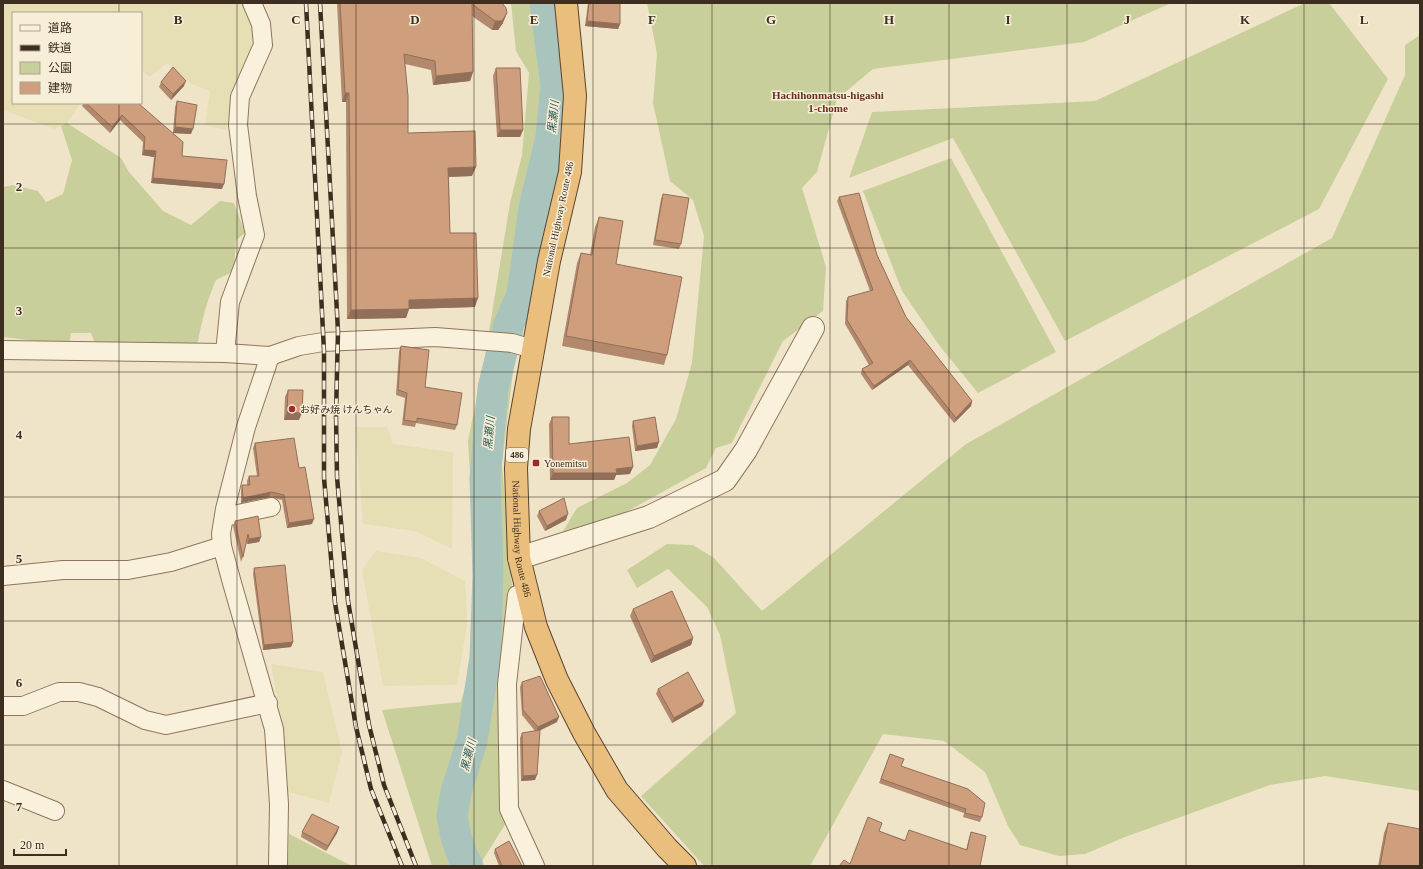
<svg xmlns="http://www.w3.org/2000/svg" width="1423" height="869" font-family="'Times New Roman','Noto Sans JP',serif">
	<rect width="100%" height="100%" fill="#f0e4c8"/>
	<!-- farmland -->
	<g fill="#e6deb5">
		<polygon points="3,3 247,3 258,39 233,95 226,130 205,125 210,91 191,84 167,63 149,77 141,69 141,13 13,13 13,103 81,103 67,123 54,129 3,110"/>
		<polygon points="355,427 387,427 393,444 453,452 452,549 415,531 363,524"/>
		<polygon points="376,551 421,558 465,581 467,624 457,685 383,686 362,570"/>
		<polygon points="271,664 323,672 342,752 329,803 288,792 282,726"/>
	</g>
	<!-- green -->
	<g fill="#c9cf9b">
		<polygon points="511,3 550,3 560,89 550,191 518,330 502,464 513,598 506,823 479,866 432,866 382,710 461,702 476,644 476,565 468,441 484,362 510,203 522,155 529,73 516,51"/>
		<polygon points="647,3 1171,3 1084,42 873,69 837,99 817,172 802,188 826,267 823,311 783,341 732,443 716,448 706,468 617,517 559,538 577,508 627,483 650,465 676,419 692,363 704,236 693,200 670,181 653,103 657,54"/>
		<polygon points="1305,3 1329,3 1388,79 1319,209 1065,341 953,138 849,178 872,112 1095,101"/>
		<polygon points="1420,35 1420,791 1325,776 1270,785 1125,837 1085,854 1059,856 1020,845 1008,826 985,772 944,741 883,734 810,866 704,866 641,796 736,713 720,635 707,607 668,569 637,588 627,570 667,544 693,545 714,558 762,611 966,444 1332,238 1405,75 1405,45"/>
		<path d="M67 123 121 158 129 172 163 211 191 225 220 201 234 203 245 233 236 240 234 271 216 280C206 303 200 327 196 353L98 351 91 333H71L69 345 3 337V187L13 185 38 191 46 202 63 194 72 160 61 126Z"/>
		<polygon points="951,158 1056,352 978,393 939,345 902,291 863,191"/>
		<polygon points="289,834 352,866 288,866"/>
	</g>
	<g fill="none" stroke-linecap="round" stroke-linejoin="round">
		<!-- river -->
		<polyline stroke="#a9c4bc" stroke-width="31" points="468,866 463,857 456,837 452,816 456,792 472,741 485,658 488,575 485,478 493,388 509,324 522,295 534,208 551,137 556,85 545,3"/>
		<!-- minor casing -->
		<g stroke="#8d765c" stroke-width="20">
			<g id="minor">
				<polyline points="3,350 225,353 270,356 299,346 323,342 435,337 512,343 533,349"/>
				<polyline points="225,353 230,302 255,235 247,196 238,125 240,97 263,45 261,24 252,3"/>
				<polyline points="270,356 246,427 225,509 221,534 222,546 232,583 274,729 279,804 278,866"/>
				<polyline points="224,517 271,507"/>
				<polyline points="3,576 63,570 128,570 171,562 222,546"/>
				<polyline points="526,590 517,595 507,684 509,809 535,866"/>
				<polyline points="3,706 23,706 59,692 79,692 98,697 145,720 166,725 268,703"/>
				<polyline points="3,790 55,811"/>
			</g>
		</g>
		<!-- tertiary casing -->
		<g stroke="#8d765c" stroke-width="24">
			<polyline id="tertiary" points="519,558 649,517 725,480 746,450 813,328"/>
		</g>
		<!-- trunk casing -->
		<g stroke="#5b4430" stroke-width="24">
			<g id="trunk">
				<path id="s1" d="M566 3 575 96 570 172 549 261 519 429 516 468 519 558 536 627 557 680 584 733 617 790 667 848 685 866"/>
			</g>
		</g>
		<!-- minor -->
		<use href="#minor" stroke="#faf1dc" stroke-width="18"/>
		<!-- tertiary -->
		<use href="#tertiary" stroke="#faf1dc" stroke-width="22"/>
		<!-- trunk -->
		<use href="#trunk" stroke="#eabe7c" stroke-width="22"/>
		<!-- rail casing -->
		<g stroke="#3d2e20" stroke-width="4.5">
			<g id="rail">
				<polyline points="306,3 324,351 324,478 335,603 356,727 371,789 402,866"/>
				<polyline points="320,3 338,331 336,415 337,477 348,601 369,725 384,785 416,866"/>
			</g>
		</g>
		<!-- rail -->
		<use href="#rail" stroke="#f7eed8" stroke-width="3" stroke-dasharray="9" stroke-linecap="butt"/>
	</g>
	<!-- wall -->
	<g fill="#b2896c">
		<polygon points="337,3 502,3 503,23 498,30 492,30 472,16 473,72 470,81 433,85 431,70 405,64 408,133 472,176 449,177 450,233 475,307 409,309 406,318 347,319 346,102 342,102"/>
		<polygon points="588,3 620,3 620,24 618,29 585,26"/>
		<polygon points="496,68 523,130 520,137 497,137 493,76"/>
		<polygon points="161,82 184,86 171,100 159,87"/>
		<polygon points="177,101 191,134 173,133 175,107"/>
		<polygon points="84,103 138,103 182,156 222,189 151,183 154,157 142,155 143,142 120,120 110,133 82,106"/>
		<polygon points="663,194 681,244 679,249 653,245 661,199"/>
		<polygon points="839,197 877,255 906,317 972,401 971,406 954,423 908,365 872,390 861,374 862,369 869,365 845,324 846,301 848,297 870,291 837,201"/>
		<polygon points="599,217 616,264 667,355 664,365 562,346 577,263 581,253 590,255 595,227"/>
		<polygon points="401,346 425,387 457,425 455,430 416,423 415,427 402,425 405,398 396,395 399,351"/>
		<polygon points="288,390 299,420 284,420 285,397"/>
		<polygon points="552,417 569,444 630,474 616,475 614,480 550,480 549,424"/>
		<polygon points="633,421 657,448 635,451 632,426"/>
		<polygon points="255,443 299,468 312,524 287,528 282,500 269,497 241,503 241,490 242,485 247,485 247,481 249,476 257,476 253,448"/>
		<polygon points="539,511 566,520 545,531 537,516"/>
		<polygon points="235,521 261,537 259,542 247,544 246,541 243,557 241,562 233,526"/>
		<polygon points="254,568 293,642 291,647 263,650 253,574"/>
		<polygon points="633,609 693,638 691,645 651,663 630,616"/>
		<polygon points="522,682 557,722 539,731 535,780 521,781 520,738 522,733 535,731 522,715 520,687"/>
		<polygon points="658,689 704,701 702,706 672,723 656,694"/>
		<polygon points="890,754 901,766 982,817 980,822 963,817 964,813 879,783"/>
		<polygon points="1388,823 1420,866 1378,866 1384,833"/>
		<polygon points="339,827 337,833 326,851 301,837 302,832"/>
		<polygon points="879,831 905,840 966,850 969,838 971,832 980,866 850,864"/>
		<polygon points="495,849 522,866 499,866 494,853"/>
	</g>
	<!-- shaded-wall -->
	<g fill="#916f58">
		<polygon points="507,13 503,23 498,30 492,30 495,21"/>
		<polygon points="587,21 620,24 618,29 585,26"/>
		<polygon points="473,72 470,81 433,85 436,76"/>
		<polygon points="186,81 184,86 171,100 173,94"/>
		<polygon points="345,93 349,93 346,102 342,102"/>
		<polygon points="122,115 120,120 110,133 112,127"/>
		<polygon points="175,127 193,129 191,134 173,133"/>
		<polygon points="500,130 523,130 520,137 497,137"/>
		<polygon points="144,150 156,151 154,157 142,155"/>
		<polygon points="476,167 472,176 445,177 448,168"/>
		<polygon points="153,178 224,184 222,189 151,183"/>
		<polygon points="478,298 475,307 406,309 409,300"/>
		<polygon points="409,309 406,318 347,319 351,310"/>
		<polygon points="910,360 908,365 872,390 874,386"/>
		<polygon points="972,401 971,406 954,423 956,418"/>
		<polygon points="287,412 302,413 299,420 284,420"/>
		<polygon points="659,442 657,448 635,451 637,446"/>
		<polygon points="633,467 630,474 616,475 614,480 550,480 553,473"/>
		<polygon points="271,492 269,497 241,503 243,498"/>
		<polygon points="568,514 566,520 545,531 547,526"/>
		<polygon points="314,519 312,524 287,528 289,523"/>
		<polygon points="261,537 259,542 247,544 249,539"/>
		<polygon points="693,638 691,645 651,663 654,656"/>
		<polygon points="293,642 291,647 263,650 264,645"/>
		<polygon points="704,701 702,706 672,723 674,718"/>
		<polygon points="559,717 557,722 536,732 538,727"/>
		<polygon points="537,775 535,780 521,781 523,776"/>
		<polygon points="339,827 337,833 326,851 328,846"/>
	</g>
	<!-- building -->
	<g fill="#cf9f7d" stroke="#916f58">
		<polygon points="340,3 502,3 506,8 507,13 502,21 495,21 472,4 473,72 436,76 435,61 404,54 408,96 408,133 475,131 476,167 448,168 450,233 476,233 478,298 409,300 409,309 351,310 349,93 345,93"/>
		<polygon points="589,3 620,3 620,24 587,21"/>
		<polygon points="173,67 186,81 173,94 161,82"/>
		<polygon points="496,68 520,68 523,130 500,130"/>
		<polygon points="177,101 197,105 193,129 175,127"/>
		<polygon points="86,103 138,103 183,142 182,156 227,160 224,184 153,178 156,151 144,150 145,137 122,115 112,127"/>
		<polygon points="859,193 877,255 906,317 972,401 956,418 910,360 874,386 862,369 873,363 847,320 848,297 873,290 839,197"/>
		<polygon points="663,194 689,198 681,244 655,240"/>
		<polygon points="599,217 623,221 616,264 682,277 667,355 566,336 581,253 592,255"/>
		<polygon points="401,346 429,350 425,387 462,393 457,425 417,418 417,422 404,420 407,393 398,390"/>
		<polygon points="288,390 303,390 302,413 287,412"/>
		<polygon points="552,417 569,417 569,444 629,437 633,467 616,469 617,473 553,473"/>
		<polygon points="655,417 659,442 637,446 633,421"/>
		<polygon points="294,438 299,468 305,467 314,519 289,523 284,495 271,492 243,498 242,485 250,485 249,476 259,476 255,443"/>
		<polygon points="564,498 568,514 547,526 539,511"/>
		<polygon points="258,516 261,537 249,539 248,534 243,557 235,521"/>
		<polygon points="285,565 293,642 264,645 254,568"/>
		<polygon points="672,591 693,638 654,656 633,609"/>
		<polygon points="688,672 704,701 674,718 658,689"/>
		<polygon points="540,676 559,717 538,727 523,710 522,682"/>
		<polygon points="540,730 537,775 523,776 522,733"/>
		<polygon points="890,754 904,759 901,766 968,789 985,803 982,817 965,813 966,809 881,779"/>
		<polygon points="312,814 339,827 328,846 302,832"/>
		<polygon points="868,817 882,823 879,831 905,841 909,830 967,850 971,832 986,836 980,866 839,866 844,860 850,864"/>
		<polygon points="1388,823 1420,829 1420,866 1380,866"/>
		<polygon points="509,841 522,866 502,866 495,849"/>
	</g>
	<!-- grid -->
	<path fill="none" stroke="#3d2e20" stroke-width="1" stroke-opacity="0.55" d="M119 3V13M237 3V866M356 3V866M474 3V866M593 3V866M712 3V866M830 3V866M949 3V866M1067 3V866M1186 3V866M1304 3V866M119 103V866M3 124H1420M3 248H1420M3 372H1420M3 497H1420M3 621H1420M3 745H1420"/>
	<!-- markers -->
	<g fill="#9e2a2b" stroke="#f7eed8" stroke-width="1.5">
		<circle cx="292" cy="409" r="4"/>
		<rect x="532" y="459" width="8" height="8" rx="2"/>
	</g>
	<g text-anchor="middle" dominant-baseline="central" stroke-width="3" stroke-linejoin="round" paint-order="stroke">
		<!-- shield labels -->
		<rect fill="#f7eed8" stroke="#756857" stroke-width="1" x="506" y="448" width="22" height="14" rx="3"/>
		<g font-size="9" font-weight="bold" fill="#3d2e20">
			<text x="517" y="455">486</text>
		</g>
		<!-- street labels -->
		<g font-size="10" fill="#3d2e20" stroke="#f7eed8">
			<text transform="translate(558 219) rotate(-78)">National Highway Route 486</text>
			<text stroke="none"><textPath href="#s1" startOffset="542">National Highway Route 486</textPath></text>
		</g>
		<!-- poi labels -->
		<g font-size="10" fill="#3d2e20" stroke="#f7eed8" text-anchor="start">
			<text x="300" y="409">お好み焼 けんちゃん</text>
			<text x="544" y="463">Yonemitsu</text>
		</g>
		<!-- neighbourhood labels -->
		<g font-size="11" font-weight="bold" fill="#6b2e1e" stroke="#f7eed8">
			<text x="828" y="95">Hachihonmatsu-higashi<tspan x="828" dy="13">1-chome</tspan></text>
		</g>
		<!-- water labels -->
		<g font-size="11" font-style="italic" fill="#2f5d5a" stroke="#f7eed8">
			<text transform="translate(553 117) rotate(-84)">黒瀬川</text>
			<text transform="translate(489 433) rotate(-85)">黒瀬川</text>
			<text transform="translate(468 755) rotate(-76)">黒瀬川</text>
		</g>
	</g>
	<g font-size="13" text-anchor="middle" font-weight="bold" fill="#3d2e20" stroke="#f7eed8" stroke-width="3" stroke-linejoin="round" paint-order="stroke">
		<text x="178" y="24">B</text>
		<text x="296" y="24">C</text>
		<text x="415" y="24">D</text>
		<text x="534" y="24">E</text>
		<text x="652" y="24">F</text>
		<text x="771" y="24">G</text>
		<text x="889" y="24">H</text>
		<text x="1008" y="24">I</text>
		<text x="1127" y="24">J</text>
		<text x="1245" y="24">K</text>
		<text x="1364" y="24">L</text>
		<text x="19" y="191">2</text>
		<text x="19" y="315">3</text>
		<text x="19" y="439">4</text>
		<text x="19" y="563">5</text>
		<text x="19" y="687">6</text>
		<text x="19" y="811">7</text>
	</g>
	<!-- border -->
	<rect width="1423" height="869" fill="none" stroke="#3d2e20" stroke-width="8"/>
	<!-- legend -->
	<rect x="12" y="12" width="130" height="92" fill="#f7eed8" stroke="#ada18e"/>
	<rect x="20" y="25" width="20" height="6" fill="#faf1dc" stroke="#ada18e"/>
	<text x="48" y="32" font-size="12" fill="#3d2e20">道路</text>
	<rect x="20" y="45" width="20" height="6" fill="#3d2e20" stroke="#ada18e"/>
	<text x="48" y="52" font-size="12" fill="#3d2e20">鉄道</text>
	<rect x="20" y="62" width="20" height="12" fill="#c9cf9b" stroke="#ada18e"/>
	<text x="48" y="72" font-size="12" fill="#3d2e20">公園</text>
	<rect x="20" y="82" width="20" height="12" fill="#cf9f7d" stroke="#ada18e"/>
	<text x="48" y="92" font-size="12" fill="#3d2e20">建物</text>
	<!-- scale -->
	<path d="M14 849v6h52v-6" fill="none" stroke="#3d2e20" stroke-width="2"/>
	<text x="20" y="849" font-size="12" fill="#3d2e20" stroke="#f7eed8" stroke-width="3" paint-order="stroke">20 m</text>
</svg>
